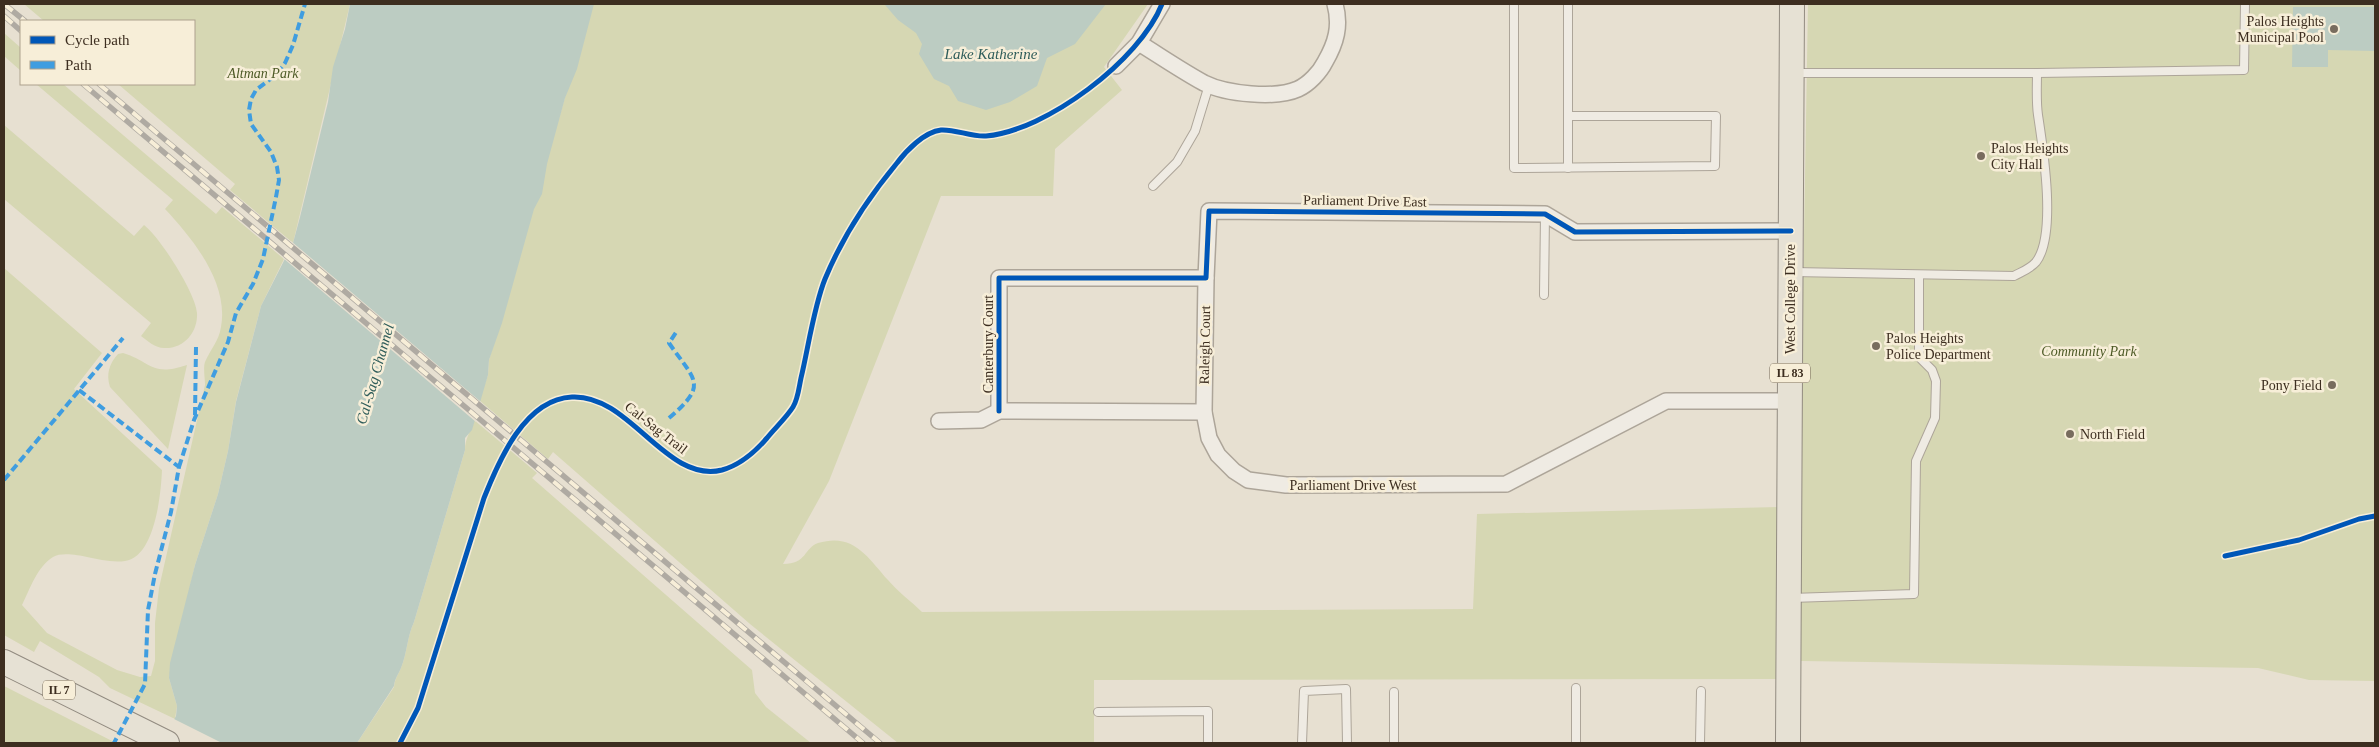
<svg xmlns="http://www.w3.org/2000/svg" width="2379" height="747" font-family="Georgia,serif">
	<rect width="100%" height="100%" fill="#e7e0d1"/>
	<!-- green -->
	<g fill="#d6d7b3">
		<polygon points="24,4 350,4 293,243 230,190 235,184 118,84 194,84 194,21 44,21"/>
		<path d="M592 4H1148L1104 67 1122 90 1055 149 1053 196H941L829 481 783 564C807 564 804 548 818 543 854 532 868 558 888 580 898 592 911 601 922 612L1473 609 1477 514 1779 507 1778 679 1094 680V743H898L750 624 553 452 548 459 479 400 488 375 489 360Z"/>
		<polygon points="1808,4 2375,4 2375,681 2309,680 2258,668 1801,661 1801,412"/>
		<polygon points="4,33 21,48 21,71 4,56"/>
		<path d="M36 84H63L216 214 222 207 284 259 261 306 236 401 228 451 218 494 195 565 169 678 177 706 175 719 110 688 99 677 40 641 34 652 4 635V268L102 353 74 389 162 470C161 494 155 557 125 561 112 563 99 559 87 557 78 555 61 552 53 557 37 567 30 589 22 605L47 633 117 670 140 677 151 676 155 661V623L159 588 205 385C205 378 203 368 205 362 210 350 219 341 221 327 229 283 193 239 165 209L173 200Z"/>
		<path d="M4 125 134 236 144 225C160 237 196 294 197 313 198 332 184 349 164 348 155 348 148 341 141 336L151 323 4 199Z"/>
		<path d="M123 353C152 362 151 377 187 365L168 449 110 387C106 374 109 364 118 354Z"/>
		<path d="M474 420 537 473 532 478 752 670 755 693 766 707 811 743H357L394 687C395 678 398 675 401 668 407 654 407 637 414 622L465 450C465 438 471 431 474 420Z"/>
		<polygon points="4,686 116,743 4,743"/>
	</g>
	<!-- water -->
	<g fill="#bcccc2">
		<path d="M350 4H594L577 69 565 98 547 164 542 194 534 209 502 323 489 360 488 375 472 430 465 438V450L414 622C407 637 407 654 401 668 398 675 395 678 394 686L357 743H162L176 716 177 706 169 678 170 663 195 565 218 494 228 451 236 402 261 306 293 243 300 217 328 102 333 67 345 29Z"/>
		<polygon points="881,4 1106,4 1075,44 1047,58 1037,86 1010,102 986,110 958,101 949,86 934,79 919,54 922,44 916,33 898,20 885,5"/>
		<polygon points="2293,7 2375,7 2375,51 2328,50 2328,67 2292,67"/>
	</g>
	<!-- pier -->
	<g fill="#e7e0d1">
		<polygon points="291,241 481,402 476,422 283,258"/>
		<polygon points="172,718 222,743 160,743"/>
	</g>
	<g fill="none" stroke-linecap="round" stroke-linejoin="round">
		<!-- service casing -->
		<g stroke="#ada599" stroke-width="10">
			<g id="service">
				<polyline points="1514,4 1514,168 1715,166 1716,116 1568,116"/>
				<polyline points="1794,73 2037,73 2244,70 2245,4"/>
				<polyline points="1568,168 1568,4"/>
				<polyline points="1153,186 1177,162 1195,131 1209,85"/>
				<path d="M1793 272 2014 276C2021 272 2030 269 2036 262 2057 235 2043 148 2038 115 2036 101 2037 87 2037 73"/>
				<polyline points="1544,295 1545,214"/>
				<polyline points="1791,598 1914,594 1916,461 1935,418 1936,381 1932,370 1921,359 1919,351 1919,275"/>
				<polyline points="1098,712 1208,711 1208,743"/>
				<polyline points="1302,743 1304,691 1346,689 1347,743"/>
				<polyline points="1394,743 1394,692"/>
				<polyline points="1576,743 1576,688"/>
				<polyline points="1700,743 1701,691"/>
			</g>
		</g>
		<!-- minor casing -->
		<g stroke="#ada599" stroke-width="18">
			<g id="minor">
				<path d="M1139 43C1160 56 1182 71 1204 83 1226 94 1276 99 1298 89 1309 84 1320 72 1325 62 1336 43 1341 26 1335 4"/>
				<polyline points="1116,66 1139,43 1162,4"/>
				<polyline points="1206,278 1204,412 1209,438 1218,455 1234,471 1248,480 1286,485 1506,484 1666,401 1790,401"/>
				<polyline points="999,411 999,278 1206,278 1209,211 1545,214 1575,232 1791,231"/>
				<polyline points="939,421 981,420 999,411 1204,412"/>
			</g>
		</g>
		<!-- primary casing -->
		<g stroke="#928b80" stroke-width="26">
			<g id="primary">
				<polyline points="4,662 167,743"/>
				<polyline points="1788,743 1792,4"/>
			</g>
		</g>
		<!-- service -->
		<use href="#service" stroke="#efebe3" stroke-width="8"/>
		<!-- minor -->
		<use href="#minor" stroke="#efebe3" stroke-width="15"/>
		<!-- primary -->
		<use href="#primary" stroke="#e6e1d4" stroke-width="24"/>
		<!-- rail casing -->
		<g stroke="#afaaa2" stroke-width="5.5">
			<g id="rail">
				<polyline points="4,4 25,21"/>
				<polyline points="4,16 21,31"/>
				<polyline points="83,84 863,743"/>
				<polyline points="99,84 880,743"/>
			</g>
		</g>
		<!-- rail -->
		<use href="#rail" stroke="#f7eed8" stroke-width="4" stroke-dasharray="11" stroke-linecap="butt"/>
		<!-- quiet -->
		<g stroke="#3f9de0" stroke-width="4" stroke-dasharray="8 4" stroke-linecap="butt">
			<polyline points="79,390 179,467 171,512 155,574 148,610 145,684 114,743"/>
			<polyline points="195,415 196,347"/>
			<path d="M669 418C709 384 695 381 669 343L677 331"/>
			<polyline points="179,467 194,420 228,342 236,313 253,284 263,259 276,197 279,180 277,167 271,152 251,124 249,110 251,99 256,90 277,74 285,63 293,45 305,4"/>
			<polyline points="4,480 123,338"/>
		</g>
		<!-- cycleway casing -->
		<g stroke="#f7eed8" stroke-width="8">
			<g id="cycleway">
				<polyline points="999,411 999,278 1206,278 1209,211 1545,214 1575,232 1791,231"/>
				<polyline points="2225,556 2299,540 2359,519 2375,516"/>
				<path d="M400 743 418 708 484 498C499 460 525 399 572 397 630 394 666 484 722 470 740 465 755 452 767 438 775 428 786 418 793 407 798 399 799 387 801 378 808 349 814 306 825 279 842 238 868 198 897 163 906 151 924 132 941 130 955 129 971 137 986 136 1046 131 1140 60 1162 4"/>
			</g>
		</g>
		<!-- cycleway -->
		<use href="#cycleway" stroke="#0057b8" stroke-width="5"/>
	</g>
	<!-- markers -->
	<g fill="#786c5e" stroke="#f7eed8" stroke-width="2">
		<circle cx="2334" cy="29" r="5"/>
		<circle cx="1981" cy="156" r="5"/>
		<circle cx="1876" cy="346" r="5"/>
		<circle cx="2332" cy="385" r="5"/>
		<circle cx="2070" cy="434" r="5"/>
	</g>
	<g text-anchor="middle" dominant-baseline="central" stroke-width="5" stroke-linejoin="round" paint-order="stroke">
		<!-- shield labels -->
		<g fill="#f7eed8" stroke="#756857" stroke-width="1">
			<rect x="1770" y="363.5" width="40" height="19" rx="4"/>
			<rect x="43" y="680.5" width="32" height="19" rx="4"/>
		</g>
		<g font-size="12" font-weight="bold" fill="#3d2e20">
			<text x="1790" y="373">IL 83</text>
			<text x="59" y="690">IL 7</text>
		</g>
		<!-- poi labels -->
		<g font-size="14" fill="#3d2e20" stroke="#f7eed8" text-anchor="start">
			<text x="2324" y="21" text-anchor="end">Palos Heights<tspan x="2324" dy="16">Municipal Pool</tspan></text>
			<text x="1991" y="148">Palos Heights<tspan x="1991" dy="16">City Hall</tspan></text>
			<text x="1886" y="338">Palos Heights<tspan x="1886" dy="16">Police Department</tspan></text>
			<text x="2322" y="385" text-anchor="end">Pony Field</text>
			<text x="2080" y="434">North Field</text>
		</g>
		<!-- park labels -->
		<g font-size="14" font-style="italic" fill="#4d5a26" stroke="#f7eed8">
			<text x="263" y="73">Altman Park</text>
			<text x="2089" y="351">Community Park</text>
		</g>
		<!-- street labels -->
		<g font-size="14" fill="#3d2e20" stroke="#f7eed8">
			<text transform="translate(1365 201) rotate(1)">Parliament Drive East</text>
			<text transform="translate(1790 299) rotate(-90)">West College Drive</text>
			<text transform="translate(988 344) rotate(-90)">Canterbury Court</text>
			<text transform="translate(1205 345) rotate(-89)">Raleigh Court</text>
			<text transform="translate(656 428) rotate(38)">Cal-Sag Trail</text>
			<text x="1353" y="485">Parliament Drive West</text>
		</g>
		<!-- water labels -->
		<g font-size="15" font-style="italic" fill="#2f5d5a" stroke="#f7eed8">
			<text x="991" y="54">Lake Katherine</text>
			<text transform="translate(375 374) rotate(-74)">Cal-Sag Channel</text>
		</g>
	</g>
	<!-- border -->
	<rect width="2379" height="747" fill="none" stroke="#3d2e20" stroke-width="10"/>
	<!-- legend -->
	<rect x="20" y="20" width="175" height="65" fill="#f7eed8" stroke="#ada18e"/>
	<rect x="30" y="36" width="25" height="8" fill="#0057b8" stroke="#ada18e"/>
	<text x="65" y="45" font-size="15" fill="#3d2e20">Cycle path</text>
	<rect x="30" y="61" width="25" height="8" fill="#3f9de0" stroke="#ada18e"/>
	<text x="65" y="70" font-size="15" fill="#3d2e20">Path</text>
</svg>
